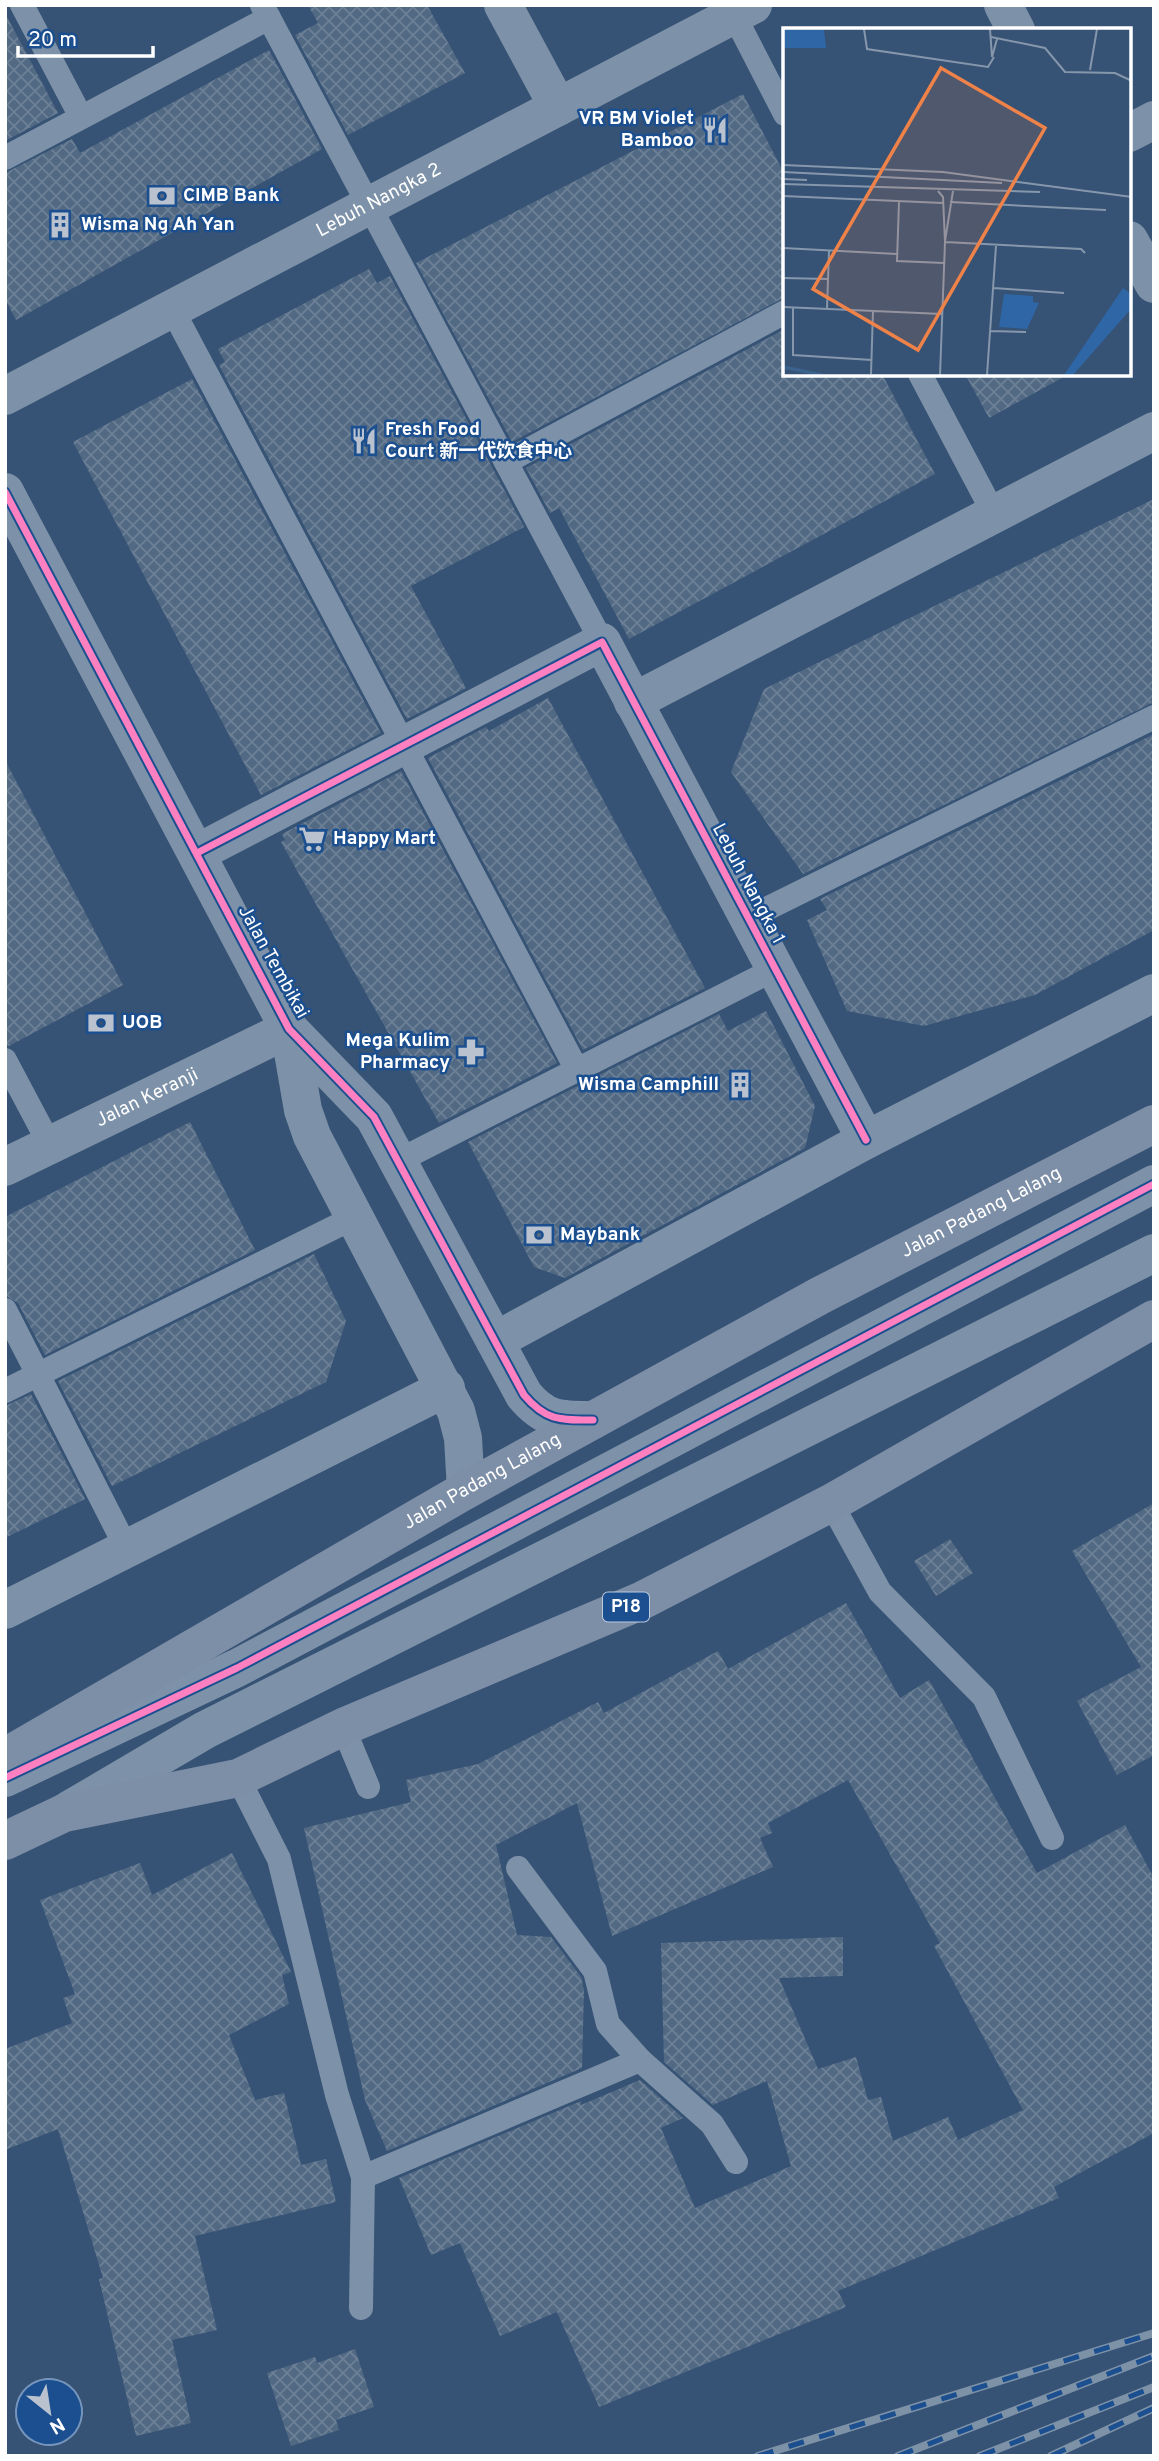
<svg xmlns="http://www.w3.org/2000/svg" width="1159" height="2461" font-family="Overpass,'Noto Sans SC',sans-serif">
	<defs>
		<pattern id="building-cross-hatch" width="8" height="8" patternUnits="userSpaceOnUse" patternTransform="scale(1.75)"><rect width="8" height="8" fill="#526984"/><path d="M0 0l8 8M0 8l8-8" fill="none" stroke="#6c8096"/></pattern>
	</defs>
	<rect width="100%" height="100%" fill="#365274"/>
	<!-- building -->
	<g fill="url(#building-cross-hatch)">
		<polygon points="308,5 427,5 465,73 348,135 295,35 318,23"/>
		<polygon points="5,13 58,113 5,141"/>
		<polygon points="269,50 322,149 16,320 5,299 5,173 72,139 80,153"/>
		<polygon points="743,94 785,175 785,297 512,442 416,263"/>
		<polygon points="369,269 377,283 390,276 524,527 411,586 466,688 407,719 219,365 225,362 218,349"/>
		<polygon points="785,329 785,374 882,374 935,474 629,639 559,508 550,513 526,468"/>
		<polygon points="965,374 1069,374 989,418"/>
		<polygon points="192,379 381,733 261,795 73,442"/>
		<polygon points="1154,499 1154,702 803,874 731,772 764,689"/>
		<polygon points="548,698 705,988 583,1050 428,758 486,727 489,731"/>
		<polygon points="1154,734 1154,930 1035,995 924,1026 847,1011 807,920 827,910 820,899"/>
		<polygon points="5,760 123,985 9,1046 5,1045"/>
		<polygon points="401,771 557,1063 439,1123 281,842 285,840 282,834"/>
		<polygon points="766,1011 815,1106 805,1148 565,1278 534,1267 468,1142 719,1014 728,1031"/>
		<polygon points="190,1122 255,1250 45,1355 18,1303 5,1295 5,1217"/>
		<polygon points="314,1254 346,1321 326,1382 112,1486 58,1381"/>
		<polygon points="31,1394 85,1499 5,1538 5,1406"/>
		<polygon points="1154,1503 1154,1755 1117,1775 1077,1701 1141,1667 1072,1551"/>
		<polygon points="950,1539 973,1573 936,1596 914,1561"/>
		<polygon points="846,1603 900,1698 929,1680 1037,1873 1125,1825 1154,1878 1154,2133 1054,2187 1059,2198 838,2291 846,2307 599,2407 557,2312 500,2336 460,2243 431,2255 399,2178 581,2101 581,2105 640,2080 683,2118 661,2128 695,2208 791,2166 767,2081 713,2105 664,2062 661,1943 843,1937 843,1976 779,1978 818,2069 856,2057 868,2100 881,2097 893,2141 948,2117 958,2140 1023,2110 934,1946 940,1943 848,1780 768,1823 772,1833 760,1838 773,1867 612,1936 577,1803 496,1845 517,1935 551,1937 581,1977 584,1990 582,2068 387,2151 365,2100 304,1828 411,1802 406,1780 478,1764 598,1702 604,1713 718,1651 728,1669"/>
		<polygon points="232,1853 291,1972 282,1975 289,2004 229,2035 255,2100 284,2093 301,2165 326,2159 336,2202 195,2236 217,2330 172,2340 191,2423 136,2436 99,2279 103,2278 58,2129 5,2150 5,2049 72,2023 63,1998 75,1994 40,1900 140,1863 152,1895"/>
		<polygon points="355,2349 374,2407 336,2420 339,2430 291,2446 267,2373 315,2357 317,2363"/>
	</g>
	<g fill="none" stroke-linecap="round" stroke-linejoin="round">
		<!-- service -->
		<g stroke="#7d92a8" stroke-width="24">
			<polyline points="22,5 81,117"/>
			<polyline points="262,5 602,642"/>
			<polyline points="734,15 785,114"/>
			<polyline points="5,158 269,18"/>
			<polyline points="172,309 577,1070"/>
			<polyline points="920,374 994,514"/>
			<polyline points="506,462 785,312"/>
			<polyline points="748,918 1154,717"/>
			<polyline points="5,1060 50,1145"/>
			<polyline points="398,1161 775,969"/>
			<polyline points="5,1310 127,1549"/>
			<polyline points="5,1391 355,1217"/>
			<polyline points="831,1503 880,1592 984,1697 1052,1838"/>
			<polyline points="343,1727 368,1787"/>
			<polyline points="238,1778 279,1859 337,2095 363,2177 361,2308"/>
			<polyline points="518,1868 595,1971 608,2024 640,2060 712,2124 736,2162"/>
			<polyline points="363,2177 640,2060"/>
		</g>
		<!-- minor -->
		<g stroke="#7d92a8" stroke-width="38">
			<polyline points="503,5 558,107"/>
			<polyline points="1003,5 1016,30"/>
			<polyline points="1129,133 1154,120"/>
			<polyline points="1129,240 1154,284"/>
			<path id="s1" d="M5 396 753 5"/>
			<polyline points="633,702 1154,431"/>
			<polyline points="197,853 602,642 866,1140"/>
			<path id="s2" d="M5 1167 289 1029"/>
			<polyline points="495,1341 866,1140 1154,993"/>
			<polyline points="5,1610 446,1388"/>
		</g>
		<!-- tertiary -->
		<g stroke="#7d92a8" stroke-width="38">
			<path d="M5 492 289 1029 374 1117 524 1395C546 1421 560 1420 593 1420"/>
			<polyline points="289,1029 303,1110 312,1136 456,1411 463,1438 466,1490"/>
			<polyline points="5,1778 237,1668 1154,1184"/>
			<polyline points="69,1810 205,1730 1154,1253"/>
		</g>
		<!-- primary -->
		<g stroke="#7d8ea7" stroke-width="38">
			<path id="s3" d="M5 1757 466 1490 821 1295 1154 1124"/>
			<polyline points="5,1841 64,1813 238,1778 343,1727 643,1600 831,1503 1154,1319"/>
		</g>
		<!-- rail casing -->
		<g stroke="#7e92a7" stroke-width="8">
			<g id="rail">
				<polyline points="758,2456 1154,2333"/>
				<polyline points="898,2456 1154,2356"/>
				<polyline points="980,2456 1154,2387"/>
				<polyline points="1051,2456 1154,2408"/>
			</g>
		</g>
		<!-- rail -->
		<use href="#rail" stroke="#1b4f8f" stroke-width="5" stroke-dasharray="16" stroke-linecap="butt"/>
		<!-- cycleway casing -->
		<g stroke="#1b4f8f" stroke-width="11">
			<g id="cycleway">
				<path d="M5 492 289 1029 374 1117 524 1395C546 1421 560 1420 593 1420"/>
				<polyline points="197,853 602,642 866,1140"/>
				<polyline points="5,1778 237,1668 1154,1184"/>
			</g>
		</g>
		<!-- cycleway -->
		<use href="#cycleway" stroke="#ff80c0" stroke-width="7"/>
	</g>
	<!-- icons -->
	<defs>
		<g id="restaurant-bare" transform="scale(2.1)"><path d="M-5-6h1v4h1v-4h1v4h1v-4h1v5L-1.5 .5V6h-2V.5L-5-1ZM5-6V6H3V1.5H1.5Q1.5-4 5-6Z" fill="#b9c2ce" stroke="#1b4f8f" stroke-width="2.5" paint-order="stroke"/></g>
		<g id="bank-bare" transform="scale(2.1)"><path d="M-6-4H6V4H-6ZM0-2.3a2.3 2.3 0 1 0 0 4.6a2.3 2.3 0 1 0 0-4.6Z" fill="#b9c2ce" stroke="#1b4f8f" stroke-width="2.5" paint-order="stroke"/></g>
		<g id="building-bare" transform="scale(2.1)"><path d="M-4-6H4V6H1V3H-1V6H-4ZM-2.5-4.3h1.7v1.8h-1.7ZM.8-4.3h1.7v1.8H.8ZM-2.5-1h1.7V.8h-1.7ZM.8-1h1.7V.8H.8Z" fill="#b9c2ce" stroke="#1b4f8f" stroke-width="2.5" paint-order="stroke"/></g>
		<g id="supermarket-bare" transform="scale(2.1)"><path d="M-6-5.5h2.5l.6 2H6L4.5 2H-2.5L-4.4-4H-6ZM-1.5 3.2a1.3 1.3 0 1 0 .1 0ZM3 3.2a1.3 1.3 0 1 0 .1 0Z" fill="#b9c2ce" stroke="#1b4f8f" stroke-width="2.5" paint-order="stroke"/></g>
		<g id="pharmacy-bare" transform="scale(2.1)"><path d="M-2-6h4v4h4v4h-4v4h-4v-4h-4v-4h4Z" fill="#b9c2ce" stroke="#1b4f8f" stroke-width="2.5" paint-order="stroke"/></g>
	</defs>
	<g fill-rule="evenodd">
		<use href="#restaurant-bare" x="715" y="130"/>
		<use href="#bank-bare" x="162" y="196"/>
		<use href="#building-bare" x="60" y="225"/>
		<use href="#restaurant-bare" x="364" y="441"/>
		<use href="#supermarket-bare" x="312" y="839"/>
		<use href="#bank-bare" x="101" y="1023"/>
		<use href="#pharmacy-bare" x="471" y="1052"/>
		<use href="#building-bare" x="740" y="1085"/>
		<use href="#bank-bare" x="539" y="1235"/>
	</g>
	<g text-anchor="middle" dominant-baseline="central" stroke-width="5" stroke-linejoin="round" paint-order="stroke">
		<!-- shield labels -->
		<rect fill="#1b4f8f" stroke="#bbcadd" stroke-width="2" x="603" y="1592.5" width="46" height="29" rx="5"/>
		<g font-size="18" font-weight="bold" fill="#fff">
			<text x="626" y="1607">P18</text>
		</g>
		<!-- poi labels -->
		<g font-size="19" font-weight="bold" fill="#fff" stroke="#1b4f8f" text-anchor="start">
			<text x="694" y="119" text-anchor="end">VR BM Violet<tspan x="694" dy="22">Bamboo</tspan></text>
			<text x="183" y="196">CIMB Bank</text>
			<text x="81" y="225">Wisma Ng Ah Yan</text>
			<text x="385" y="430">Fresh Food<tspan x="385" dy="22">Court 新一代饮食中心</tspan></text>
			<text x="333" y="839">Happy Mart</text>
			<text x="122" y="1023">UOB</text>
			<text x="450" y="1041" text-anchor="end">Mega Kulim<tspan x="450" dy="22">Pharmacy</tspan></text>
			<text x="719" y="1085" text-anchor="end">Wisma Camphill</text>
			<text x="560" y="1235">Maybank</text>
		</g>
		<!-- street labels -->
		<g font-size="19" fill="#fff" stroke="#1b4f8f">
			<text stroke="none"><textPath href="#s1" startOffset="422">Lebuh Nangka 2</textPath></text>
			<text transform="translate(748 884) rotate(62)">Lebuh Nangka 1</text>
			<text transform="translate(273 962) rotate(61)">Jalan Tembikai</text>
			<text stroke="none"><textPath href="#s2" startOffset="158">Jalan Keranji</textPath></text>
			<text stroke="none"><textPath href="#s3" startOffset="1118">Jalan Padang Lalang</textPath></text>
			<text stroke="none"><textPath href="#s3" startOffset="551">Jalan Padang Lalang</textPath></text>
		</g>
	</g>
	<!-- overview -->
	<g transform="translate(783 28)">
		<rect width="348" height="348" fill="#365274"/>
		<path d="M0 1H41L43 20H0ZM340 260 348 266V281L290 347H281Z" fill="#2f66a5"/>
		<path d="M221 266 250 268V274L256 275 244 301 216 299Z" fill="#2f66a5"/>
		<path fill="none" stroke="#3b618d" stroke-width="3.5" d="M0 339 39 347"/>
		<path fill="none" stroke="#8697ac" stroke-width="2" d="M81 1 84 21 205 39 211 29M207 1 209 29 214 11M208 9 262 20 282 44 332 45 349 53M307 42 314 1M0 137 160 144 349 169M0 144 219 155M0 151 24 152M0 156 257 164M155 163 160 169 162 214 157 347M0 168 160 175M116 174 114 233 161 235M167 174 323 182M162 213 170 163M162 214 298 221 302 225M0 220 114 226M0 250 45 251M211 260 281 265M0 279 159 286M10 280V327L89 332M44 281 46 223M208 303 243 304M88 346 90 283M204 347 213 218"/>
		<path fill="#ee8249" fill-opacity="0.15" stroke="#ee8249" stroke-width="3.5" d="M158 40 262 100 135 322 30 261Z"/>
		<rect width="348" height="348" fill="none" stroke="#fff" stroke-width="3.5"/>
	</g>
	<!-- border -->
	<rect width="1159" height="2461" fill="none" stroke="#ffffff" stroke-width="14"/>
	<!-- north arrow -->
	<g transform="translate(49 2412) rotate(150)"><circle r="33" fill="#1b4f8f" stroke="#7695bc" stroke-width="2"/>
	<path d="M0-5L12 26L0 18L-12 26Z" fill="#b9c2ce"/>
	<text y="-10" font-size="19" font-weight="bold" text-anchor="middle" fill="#ffffff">N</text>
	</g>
	<!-- scale -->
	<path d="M18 46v10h135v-10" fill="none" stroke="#ffffff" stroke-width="3.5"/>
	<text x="28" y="46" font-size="21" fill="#ffffff" stroke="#1b4f8f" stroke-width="5" paint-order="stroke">20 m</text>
</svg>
